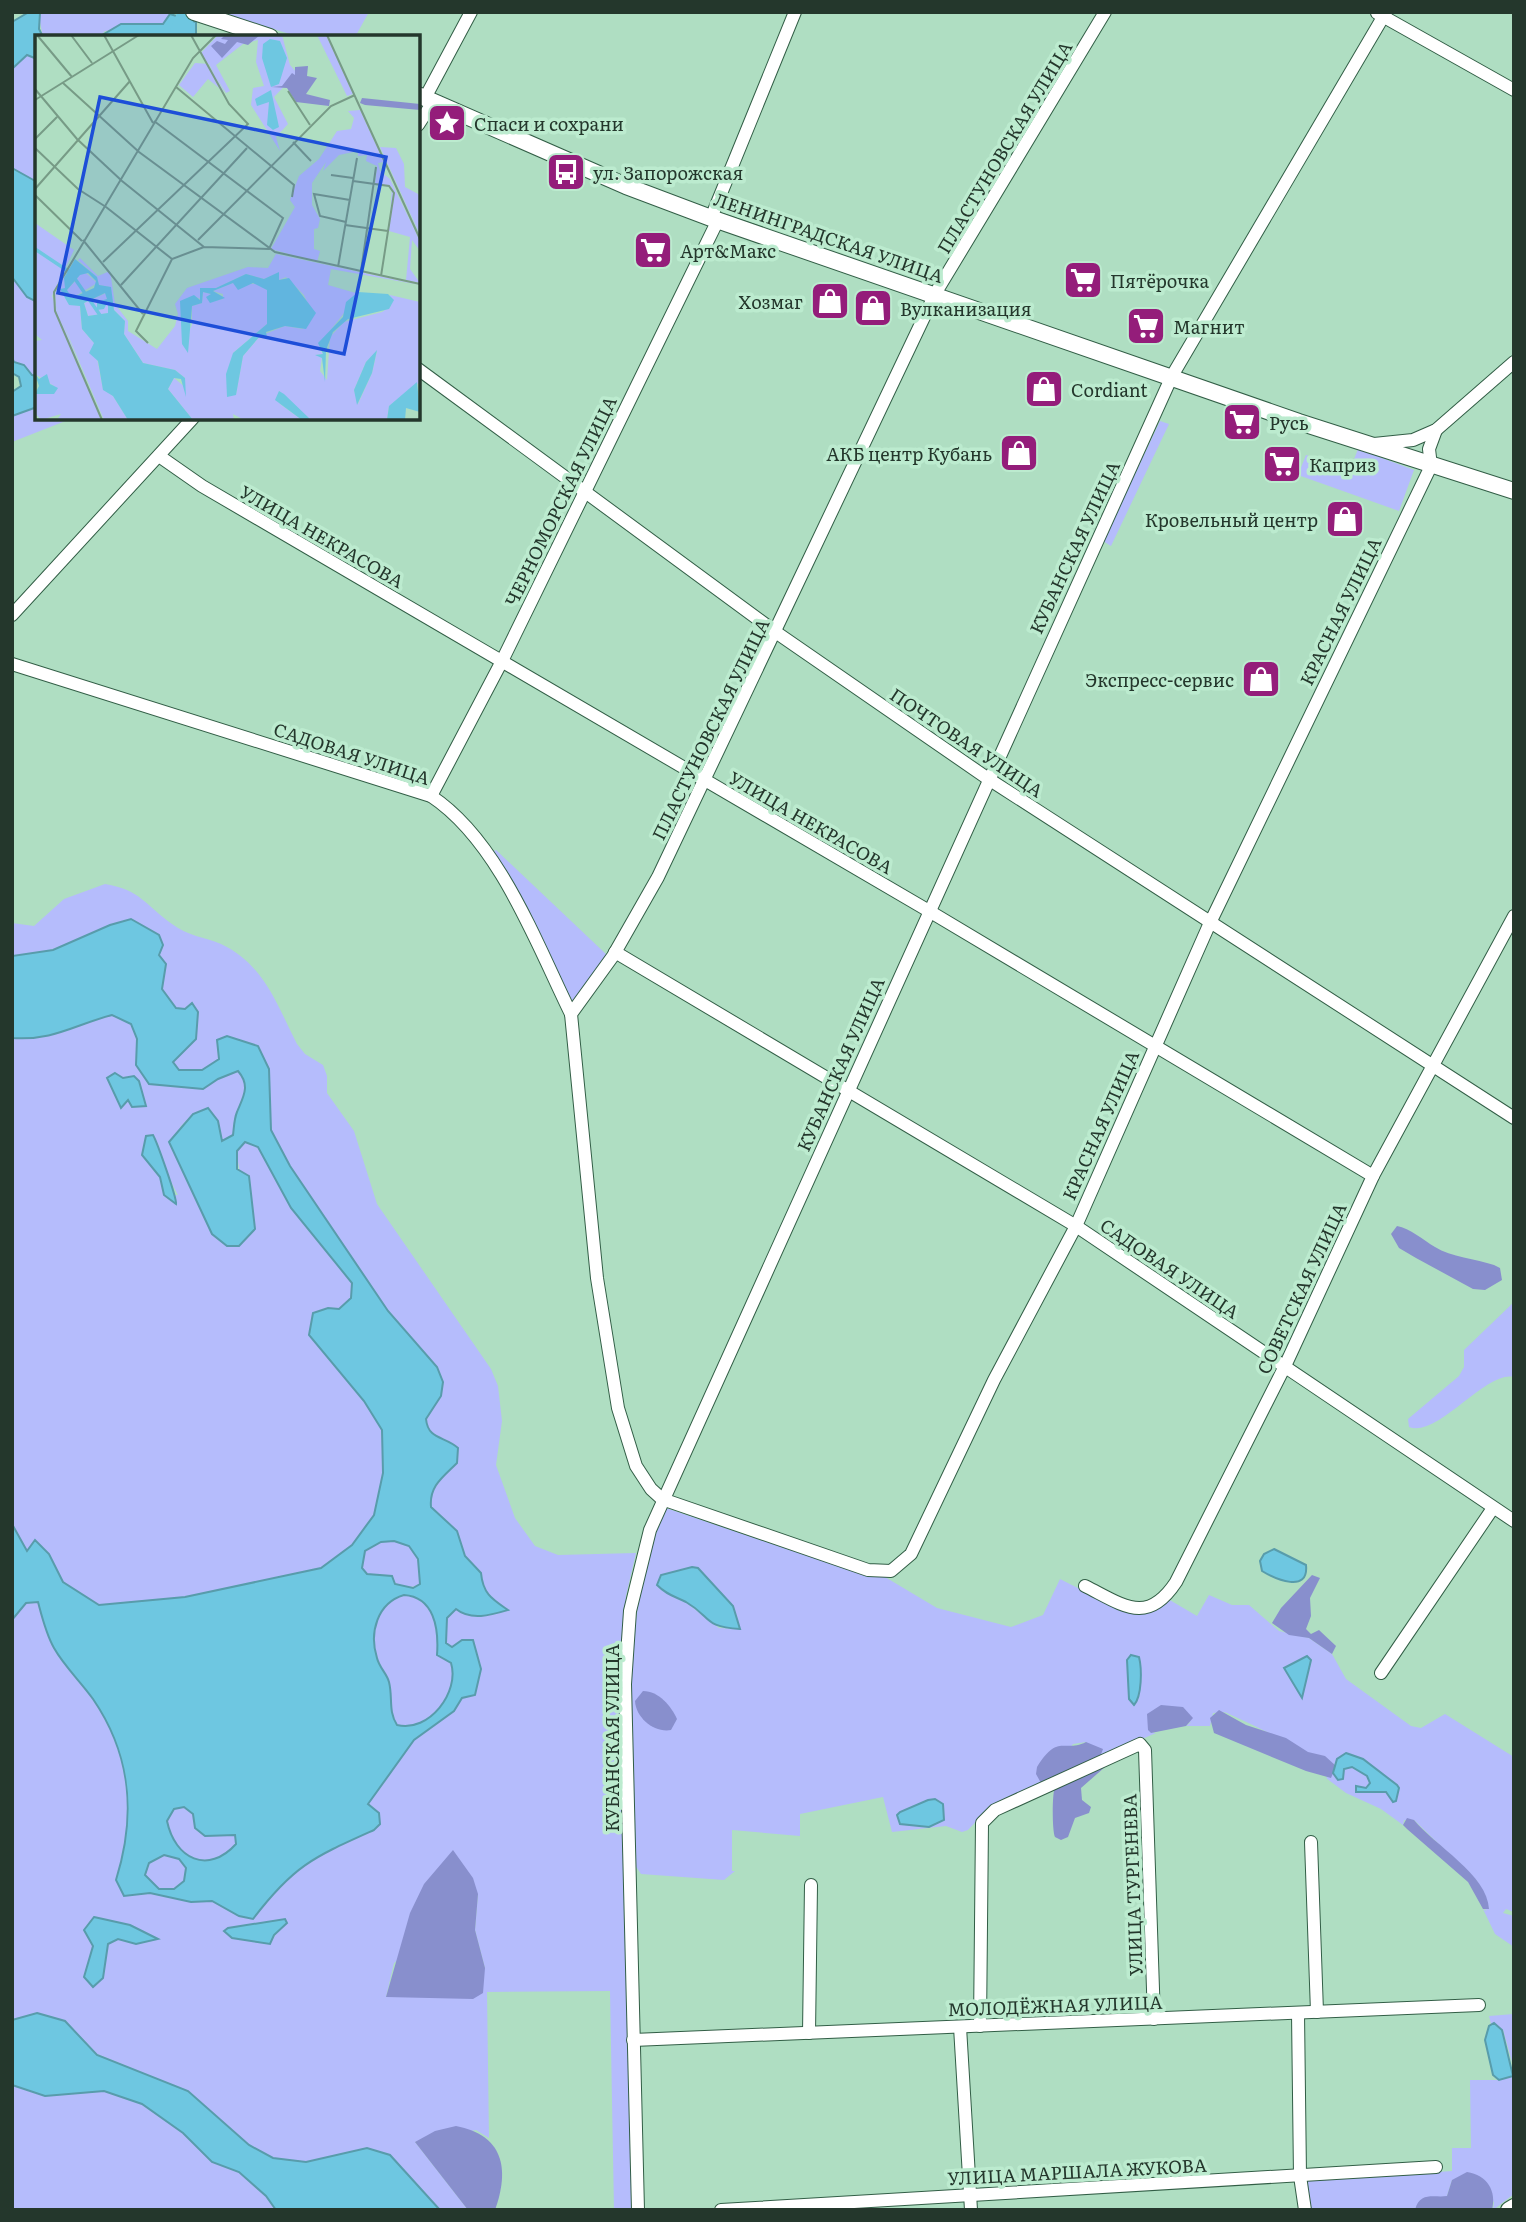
<svg xmlns="http://www.w3.org/2000/svg" width="1526" height="2222" font-family="Literata,serif">
	<rect width="100%" height="100%" fill="#afdec2"/>
	<!-- green -->
	<g fill="#b5bcfc" fill-rule="evenodd">
		<polygon points="38,12 161,12 170,14 164,24 105,31 99,37 43,37"/>
		<polygon points="220,12 369,12 355,37 299,37"/>
		<polygon points="27,55 37,59 37,182 12,168 12,69"/>
		<polygon points="12,277 27,297 37,302 37,376 32,376 24,365 14,362 12,357"/>
		<polygon points="37,407 37,418 73,418 12,442 12,416"/>
		<polygon points="1160,421 1169,424 1111,546 1103,541"/>
		<polygon points="1358,449 1414,470 1399,511 1298,475 1306,455 1350,470"/>
		<polygon points="496,850 608,956 573,1002 491,853"/>
		<path d="M105 884C141 890 145 905 172 924 188 936 204 937 221 944 264 964 277 1005 297 1044L305 1054 323 1065 327 1076V1093L354 1131 377 1204 491 1369 498 1386 502 1421 496 1465 515 1518 535 1546 558 1555 636 1553 626 1596 619 1680 633 2210H614L610 1991 487 1992 489 2138 476 2130 415 2142 468 2210H440L390 2155 367 2148 306 2162 273 2158 249 2145 188 2091 97 2054 82 2038 37 2013 12 2020V1620L26 1603 38 1602C42 1617 46 1634 54 1648 64 1666 81 1682 93 1699 132 1756 136 1816 116 1880L150 1893 191 1902 212 1901 239 1916 253 1919 283 1881 315 1857 374 1830 368 1804 414 1740 454 1711 481 1669 473 1640 452 1647 446 1643 447 1618 456 1609C471 1620 491 1616 507 1610 492 1599 483 1594 481 1573L465 1556 457 1531 431 1507C429 1486 442 1477 457 1463L458 1449C445 1436 428 1440 426 1419L441 1396 411 1339 388 1311 290 1166 271 1130 269 1100 217 1040 219 1059 202 1070H178L172 1061 183 1051 185 1009 176 1008 162 989 166 964 159 955 163 945C145 902 84 938 56 948 42 953 26 954 12 956V923L34 926 64 899ZM478 1894 475 1930 485 1968 386 1997 394 1963ZM285 1919 270 1944 245 1940 228 1928ZM130 1925 136 1943 118 1939 107 1944 103 1978 84 1977 93 1946Z"/>
		<path d="M112 1015 131 1024 137 1039 136 1065 149 1084 203 1089 218 1079 238 1071C255 1091 236 1112 233 1135L222 1142 218 1121 208 1108 193 1114 180 1127 187 1176 212 1234 255 1229C251 1202 238 1178 237 1151L245 1142 258 1147 291 1208 352 1283 351 1298 339 1309 328 1308 309 1335 364 1401 382 1430 383 1473 374 1516 352 1545 321 1568 185 1597 99 1605 63 1582 49 1554 35 1541 28 1552 12 1524V1038C53 1041 74 1026 112 1015ZM158 1143 162 1165 178 1195H164L160 1177 142 1155Z"/>
		<path d="M1514 1302V1377C1486 1370 1438 1438 1409 1427L1408 1419 1459 1376 1464 1367V1350Z"/>
		<path d="M666 1508 867 1576 885 1577 937 1608 1011 1627 1043 1615 1060 1579 1113 1606 1168 1599 1197 1616 1209 1595 1232 1605H1249L1279 1631 1309 1638 1332 1654 1346 1679 1411 1726 1421 1728 1445 1714 1514 1757V1912L1506 1909 1503 1913 1514 1916V1947L1495 1934 1483 1909 1486 1911 1477 1881 1414 1820H1404L1403 1825 1381 1809 1346 1793 1326 1778 1333 1773 1338 1780 1344 1769 1352 1767 1367 1776 1370 1784 1366 1788 1359 1786 1356 1792H1386L1391 1800 1393 1782 1369 1764 1336 1763V1766C1324 1755 1315 1757 1302 1750 1279 1738 1254 1725 1229 1714 1224 1711 1219 1713 1213 1713L1210 1726H1186L1191 1722 1151 1733H1156L1100 1757 1086 1742 1073 1744 1041 1783 987 1810 968 1830 962 1832 946 1826 892 1832 883 1797 800 1814V1836L732 1830V1871H735L724 1880 641 1874 635 1865C632 1747 617 1620 666 1508ZM698 1568 732 1606 740 1629 719 1628 687 1603Z"/>
		<path d="M394 1541 409 1545 418 1559 420 1584C407 1591 396 1585 386 1575L367 1574 362 1568 364 1551 381 1542Z"/>
		<path d="M403 1595C434 1597 439 1628 437 1655L451 1663C460 1692 429 1733 397 1725 388 1711 393 1698 389 1682 387 1674 379 1667 377 1658 369 1633 377 1603 403 1595Z"/>
		<path d="M185 1807 193 1814 195 1829 205 1836H235L236 1843C208 1875 175 1859 167 1821L174 1809Z"/>
		<polygon points="164,1855 179,1859 186,1868 184,1881 174,1889 159,1889 145,1875 149,1863"/>
		<polygon points="1514,2014 1514,2069 1503,2030 1491,2024 1489,2016"/>
		<polygon points="1514,2076 1514,2194 1493,2210 1494,2202 1452,2180 1447,2196 1415,2210 1311,2210 1306,2181 1452,2171 1452,2148 1471,2148 1470,2080 1499,2080"/>
		<polygon points="12,2085 45,2096 104,2091 142,2104 183,2133 212,2162 239,2172 266,2196 276,2210 12,2210"/>
	</g>
	<!-- forest -->
	<g fill="#888fcd">
		<path d="M1397 1226C1410 1228 1423 1240 1435 1247 1451 1257 1476 1259 1494 1265L1500 1268 1502 1280 1485 1290 1473 1289 1416 1258 1399 1248 1391 1234Z"/>
		<polygon points="1312,1575 1320,1578 1310,1598 1311,1616 1306,1629 1311,1634 1319,1630 1336,1646 1332,1654 1309,1638 1289,1635 1272,1623 1281,1608"/>
		<path d="M643 1691C659 1691 671 1706 677 1719L671 1730C654 1733 636 1718 635 1701Z"/>
		<polygon points="1161,1705 1183,1707 1193,1718 1186,1726 1151,1733 1148,1730 1147,1714"/>
		<polygon points="1219,1710 1246,1725 1286,1738 1308,1752 1325,1756 1336,1766 1331,1778 1306,1771 1214,1733 1210,1718"/>
		<path d="M1086 1742 1103 1749 1100 1757 1041 1783 1036 1774 1037 1767C1058 1733 1064 1753 1086 1742Z"/>
		<path d="M1102 1764 1105 1767 1081 1788 1082 1800 1091 1807 1089 1813 1075 1818 1068 1837 1061 1840 1055 1837C1052 1831 1052 1793 1055 1787Z"/>
		<path d="M1407 1818 1414 1820C1434 1845 1488 1875 1489 1909H1483L1468 1882 1407 1829 1403 1825Z"/>
		<polygon points="453,1850 473,1878 478,1894 475,1930 485,1968 483,1993 473,1999 386,1997 410,1913 424,1884"/>
		<path d="M456 2126C503 2135 510 2168 495 2210H468L415 2142 435 2131Z"/>
		<path d="M1467 2172C1487 2175 1497 2191 1492 2210H1415C1420 2191 1434 2198 1447 2196L1452 2180Z"/>
	</g>
	<!-- water -->
	<g fill="#6ec7e1" stroke="#589cab" stroke-width="2" fill-rule="evenodd">
		<polygon points="29,12 40,13 39,29 43,37 37,37 37,59 27,55 12,69 12,22"/>
		<polygon points="170,14 196,22 196,37 99,37 121,24 163,24"/>
		<polygon points="12,168 37,182 37,302 27,297 12,277"/>
		<polygon points="12,357 14,362 24,365 32,375 37,376 37,407 12,416 12,392 21,386 19,377 12,373"/>
		<path d="M131 919 159 935 163 945 159 955 166 964 162 989 176 1008 185 1009 192 1003 198 1012 196 1039 173 1062 179 1070H202L219 1059 217 1040 227 1036 258 1046 269 1069 271 1130 290 1166 388 1311 437 1367 443 1382 441 1396 426 1419C428 1440 445 1436 458 1448L457 1463C443 1477 429 1486 431 1507L457 1531 465 1556 481 1573C483 1594 492 1599 508 1610 491 1615 471 1621 456 1609L447 1618 446 1643 452 1647 462 1640H473L481 1669 475 1695 462 1698 454 1711 414 1740 368 1804 379 1813 380 1824 374 1830C314 1857 294 1865 253 1919L239 1916 212 1901 191 1902 150 1893 124 1896 116 1880C136 1816 132 1756 93 1699 81 1682 64 1666 54 1648 46 1634 42 1617 38 1602L26 1603 12 1620V1524L27 1551 35 1540 49 1554 63 1582 99 1605 185 1597 321 1568 352 1545 374 1515 383 1473 382 1430 364 1401 309 1335 313 1313 328 1308 339 1309 351 1298 352 1283 291 1208 258 1147 245 1142 237 1151V1169L249 1176 255 1229 239 1246H227L212 1234 169 1142 193 1114 208 1108 218 1121 222 1141 233 1135C234 1128 234 1119 237 1112 243 1097 251 1086 238 1071L218 1079 203 1089 149 1084 136 1065 137 1039 131 1024 112 1015C74 1025 53 1041 12 1038V956L53 950 110 925ZM394 1541 409 1546 418 1559 420 1584 413 1588 395 1584 392 1576 367 1574 362 1568 365 1551 381 1542ZM404 1595C434 1597 439 1628 437 1655L451 1663C460 1692 429 1733 397 1725 388 1711 393 1698 389 1682 387 1674 379 1667 377 1658 369 1633 377 1603 404 1595ZM184 1807 193 1814 195 1828 205 1836 235 1835 236 1844C208 1875 175 1859 167 1821L174 1809ZM164 1855 179 1859 186 1868 184 1881 174 1889H159L145 1875 149 1863Z"/>
		<polygon points="115,1073 123,1078 134,1076 139,1081 146,1106 132,1107 128,1100 121,1108 107,1078"/>
		<path d="M153 1135C157 1142 177 1198 176 1204L164 1195 160 1177 142 1155 146 1136Z"/>
		<path d="M1274 1549 1306 1565C1309 1594 1275 1579 1262 1571L1260 1561 1264 1554Z"/>
		<path d="M692 1567 698 1568 733 1606 740 1629C703 1627 712 1617 686 1602 674 1596 667 1595 657 1585L661 1575Z"/>
		<path d="M1131 1655 1139 1657C1142 1669 1142 1696 1134 1705L1129 1699 1127 1660Z"/>
		<polygon points="1307,1656 1311,1660 1302,1698 1284,1668"/>
		<polygon points="1346,1753 1363,1759 1397,1785 1399,1788 1396,1801 1393,1802 1386,1792 1356,1792 1356,1786 1366,1788 1370,1783 1367,1776 1352,1767 1344,1769 1343,1779 1338,1780 1333,1773 1337,1759"/>
		<polygon points="928,1800 935,1799 943,1804 944,1820 929,1827 900,1824 897,1815 900,1812"/>
		<polygon points="94,1917 130,1925 158,1939 136,1944 118,1939 108,1944 103,1978 93,1987 84,1977 93,1946 84,1930"/>
		<polygon points="285,1919 287,1923 274,1935 270,1944 232,1938 224,1931 228,1928"/>
		<polygon points="37,2013 65,2021 97,2055 188,2091 249,2145 273,2158 306,2162 367,2148 390,2155 440,2210 276,2210 266,2196 239,2172 212,2162 183,2133 142,2104 104,2091 45,2096 12,2085 12,2020"/>
		<polygon points="1494,2023 1502,2030 1513,2076 1499,2080 1493,2075 1485,2040 1489,2026"/>
	</g>
	<g fill="none" stroke-linecap="round" stroke-linejoin="round">
		<!-- river -->
		<polyline stroke="#6ec7e1" stroke-width="18" points="177,37 187,12"/>
		<!-- minor casing -->
		<g stroke="#325e46" stroke-width="14">
			<g id="minor">
				<polyline points="1105,12 935,294 658,877 613,956 571,1014 597,1278 618,1408 636,1466 651,1489 662,1499 868,1570 891,1571 911,1554 994,1380 1076,1226 1209,925 1431,466 1429,449 1436,430"/>
				<polyline points="1377,13 1514,90"/>
				<polyline points="425,98 471,12"/>
				<polyline points="418,125 433,102"/>
				<polyline points="711,218 795,12"/>
				<polyline points="418,369 777,633 987,778 1514,1118"/>
				<polyline points="1374,444 1413,440 1436,430 1514,362"/>
				<polyline points="159,456 202,486 929,911 1373,1176"/>
				<polyline points="12,615 193,418"/>
				<path d="M12 664 431 796C499 841 536 943 571 1014"/>
				<polyline points="431,796 502,661 718,220"/>
				<polyline points="615,952 1076,1226 1514,1521"/>
				<path d="M1085 1586C1123 1605 1147 1626 1176 1582L1285 1366 1373 1176 1514 916"/>
				<polyline points="1381,1673 1493,1508"/>
				<polyline points="1311,1842 1317,2012"/>
				<polyline points="1298,2013 1300,2176 1305,2210"/>
				<polyline points="980,2026 982,1823 995,1810 1140,1744 1145,1750 1154,2019"/>
				<polyline points="960,2027 971,2210"/>
				<polyline points="809,2033 811,1885"/>
				<polyline points="633,2040 1479,2005"/>
				<polyline points="638,2210 625,1684 630,1611 650,1530 1172,376 1386,12"/>
				<polyline points="721,2210 1436,2167"/>
			</g>
		</g>
		<!-- major casing -->
		<g stroke="#325e46" stroke-width="18">
			<g id="major">
				<polyline points="194,12 270,37"/>
				<polyline points="418,95 626,186 711,218 1299,422 1514,491"/>
				<polyline points="1509,2210 1514,2207"/>
			</g>
		</g>
		<!-- minor -->
		<use href="#minor" stroke="#fff" stroke-width="12"/>
		<!-- major -->
		<use href="#major" stroke="#fff" stroke-width="16"/>
	</g>
	<!-- icons -->
	<defs>
		<g id="sight-square" transform="scale(2.0125)"><rect x="-9" y="-9" width="18" height="18" rx="4" fill="#941d7a" stroke="#bcebcf"/><path d="M0-6L1.8-2.2L6-1.7L2.9 1.2L3.7 5.4L0 3.3L-3.7 5.4L-2.9 1.2L-6-1.7L-1.8-2.2Z" fill="#fff"/></g>
		<g id="bus-square" transform="scale(2.0125)"><rect x="-9" y="-9" width="18" height="18" rx="4" fill="#941d7a" stroke="#bcebcf"/><path d="M-5-6H5V4H4V6H2V4H-2V6H-4V4H-5ZM-3.5-4V0h7V-4ZM-3.5 1.2v1.5H-2V1.2ZM2 1.2v1.5H3.5V1.2Z" fill="#fff"/></g>
		<g id="supermarket-square" transform="scale(2.0125)"><rect x="-9" y="-9" width="18" height="18" rx="4" fill="#941d7a" stroke="#bcebcf"/><path d="M-6-5.5h2.5l.6 2H6L4.5 2H-2.5L-4.4-4H-6ZM-1.5 3.2a1.3 1.3 0 1 0 .1 0ZM3 3.2a1.3 1.3 0 1 0 .1 0Z" fill="#fff"/></g>
		<g id="shop-square" transform="scale(2.0125)"><rect x="-9" y="-9" width="18" height="18" rx="4" fill="#941d7a" stroke="#bcebcf"/><path d="M-5-2.5h2.3a2.7 3.5 0 0 1 5.4 0H5L5.5 6h-11ZM-1.5-2.5h3a1.5 2.3 0 0 0-3 0Z" fill="#fff"/></g>
	</defs>
	<g fill-rule="evenodd">
		<use href="#sight-square" x="447" y="123"/>
		<use href="#bus-square" x="566" y="172"/>
		<use href="#supermarket-square" x="653" y="250"/>
		<use href="#supermarket-square" x="1083" y="280"/>
		<use href="#shop-square" x="830" y="301"/>
		<use href="#shop-square" x="873" y="308"/>
		<use href="#supermarket-square" x="1146" y="326"/>
		<use href="#shop-square" x="1044" y="389"/>
		<use href="#supermarket-square" x="1242" y="422"/>
		<use href="#shop-square" x="1019" y="453"/>
		<use href="#supermarket-square" x="1282" y="464"/>
		<use href="#shop-square" x="1345" y="519"/>
		<use href="#shop-square" x="1261" y="679"/>
	</g>
	<g text-anchor="middle" dominant-baseline="central" stroke-width="7" stroke-linejoin="round" paint-order="stroke">
		<!-- poi labels -->
		<g font-size="18" fill="#24372c" stroke="#bcebcf" text-anchor="start">
			<text x="474" y="123">Спаси и сохрани</text>
			<text x="593" y="172">ул. Запорожская</text>
			<text x="680" y="250">Арт&amp;Макс</text>
			<text x="1110" y="280">Пятёрочка</text>
			<text x="803" y="301" text-anchor="end">Хозмаг</text>
			<text x="900" y="308">Вулканизация</text>
			<text x="1173" y="326">Магнит</text>
			<text x="1071" y="389">Cordiant</text>
			<text x="1269" y="422">Русь</text>
			<text x="992" y="453" text-anchor="end">АКБ центр Кубань</text>
			<text x="1309" y="464">Каприз</text>
			<text x="1318" y="519" text-anchor="end">Кровельный центр</text>
			<text x="1234" y="679" text-anchor="end">Экспресс-сервис</text>
		</g>
		<!-- street labels -->
		<g font-size="18" fill="#24372c" stroke="#bcebcf">
			<text transform="translate(1004 147) rotate(-59)">ПЛАСТУНОВСКАЯ УЛИЦА</text>
			<text transform="translate(829 237) rotate(19)">ЛЕНИНГРАДСКАЯ УЛИЦА</text>
			<text transform="translate(560 501) rotate(-64)">ЧЕРНОМОРСКАЯ УЛИЦА</text>
			<text transform="translate(322 536) rotate(30)">УЛИЦА НЕКРАСОВА</text>
			<text transform="translate(1074 547) rotate(-65)">КУБАНСКАЯ УЛИЦА</text>
			<text transform="translate(1340 611) rotate(-64)">КРАСНАЯ УЛИЦА</text>
			<text transform="translate(710 729) rotate(-64)">ПЛАСТУНОВСКАЯ УЛИЦА</text>
			<text transform="translate(967 742) rotate(34)">ПОЧТОВАЯ УЛИЦА</text>
			<text transform="translate(352 753) rotate(18)">САДОВАЯ УЛИЦА</text>
			<text transform="translate(811 822) rotate(30)">УЛИЦА НЕКРАСОВА</text>
			<text transform="translate(840 1064) rotate(-66)">КУБАНСКАЯ УЛИЦА</text>
			<text transform="translate(1100 1125) rotate(-66)">КРАСНАЯ УЛИЦА</text>
			<text transform="translate(1170 1268) rotate(34)">САДОВАЯ УЛИЦА</text>
			<text transform="translate(1301 1288) rotate(-65)">СОВЕТСКАЯ УЛИЦА</text>
			<text transform="translate(611 1738) rotate(-90)">КУБАНСКАЯ УЛИЦА</text>
			<text transform="translate(1132 1885) rotate(-92)">УЛИЦА ТУРГЕНЕВА</text>
			<text transform="translate(1055 2005) rotate(-2)">МОЛОДЁЖНАЯ УЛИЦА</text>
			<text transform="translate(1077 2171) rotate(-3)">УЛИЦА МАРШАЛА ЖУКОВА</text>
		</g>
	</g>
	<!-- overview -->
	<g transform="translate(35 35)">
		<rect width="385" height="385" fill="#afdec2"/>
		<path d="M183 0H247L255 30 262 38 239 62 253 89 241 102 245 116 216 70 218 53 229 51 221 27 223 5 208 9 181 30 195 56 191 58 166 18ZM282 0H291L318 59 312 61ZM160 28 174 29 189 57 173 44 158 62 144 50ZM325 75 349 127 343 128 345 136 355 144 385 206V216L377 205 375 234 385 248 371 245 375 202 354 196 357 152 340 150 342 131 331 126 332 120 323 121V116L304 120 288 136 291 127 277 148V170L285 184 283 193 279 194V214L285 216 282 227 236 214 260 172 255 165 264 141 284 124 302 96 316 94 319 83 313 76ZM345 112 361 113 369 129 370 152 385 160V200ZM0 188 39 215 17 261 66 385H22L26 379 6 385 0 378 1 357 19 351 0 339V306L7 305 0 299ZM241 219 385 250 296 234 293 250 324 259 290 302 285 315 288 319 281 320 287 322 285 336 292 345 295 302 309 287 347 277 356 271 355 260 385 267V347L354 371 352 385H276L244 356 245 369 267 385H209L198 379 199 385H158L133 354 139 343 150 352V343L140 335 108 328 89 299 90 286 79 275 75 252 64 250 62 242 43 225 45 223 63 241 75 236 80 269 93 286V296L122 314 140 291 143 279 140 269 152 253 213 232 233 233ZM243 238 244 245 251 242 269 260 277 278 271 288 267 286 268 294 250 291 225 301 208 321 201 359 198 318 232 289V255L223 249 198 248 178 256 188 259V264L175 267 176 259 168 257 167 268 157 271V290L147 309V277L158 261 166 264 168 253H181L211 239 229 244ZM342 316 337 338 323 369 319 355 331 327ZM42 230 62 248 37 263 31 256 43 243 31 245ZM30 237V262L34 269 45 271 47 294 59 308 68 354 78 361 93 385H69L21 272 20 258ZM71 258 72 264 62 276 73 266 74 278 53 281 49 268Z" fill="#b5bcfc" fill-rule="evenodd"/>
		<path d="M190 0H225L213 10 202 7 187 23 176 11 182 6 190 9 193 5 186 4ZM273 31 272 41 282 43 271 59 295 65 294 71 261 67 252 53 236 52 247 51 257 38 260 40V32ZM327 63 385 69V75L330 70 325 68Z" fill="#888fcd"/>
		<path d="M235 4 245 6 252 23 244 49 236 52 227 23 228 9ZM236 55 244 92 238 95 232 90 234 67 222 71 220 64ZM40 224 62 242 64 250 76 252 79 275 90 286 89 299 108 328 140 335 150 343 151 362 146 344 139 343 133 354 158 385H93L78 361 68 355 63 326 54 318 59 308 47 294 45 271 34 270 25 254 30 253 29 243ZM53 238 61 246 59 253 37 263 32 255 45 240ZM70 258 72 264 62 267V275L69 274 73 266V278L53 281 49 268ZM244 237V245L254 243 281 278 271 294 250 291 231 297 232 302 225 301 208 321 201 360 192 362 191 339 198 318 232 289V255L218 248 203 255 198 248 178 256 190 263 175 268 171 262 176 259 168 257 167 268 157 271 153 318 147 309 145 266 159 260 165 265V253H181L211 239 229 244ZM323 257 353 259 359 265 354 274 313 284 298 297 291 315 290 347 287 323 280 320 288 319 283 308 308 282 311 267ZM342 315 337 338 322 370 319 355 331 327ZM0 339 4 344 12 339 15 349 23 353 19 359H0L4 351ZM382 347 385 377 371 373 370 385H352L354 371ZM244 356 249 359 276 385H267L240 365Z" fill="#6ec7e1" fill-rule="evenodd"/>
		<path fill="none" stroke="#6ec7e1" stroke-width="3.5" d="M0 214 36 238 69 286"/>
		<path fill="none" stroke="#779b86" stroke-width="2" d="M2 0 37 42M36 0 57 28M69 0 118 88M292 0 385 204M28 48 104 117 240 217 385 249M141 52 259 150 257 162M0 54 42 104 87 146 169 212 234 214 248 183 119 86M253 56 275 90M0 65 104 0M0 104 22 82M258 107 276 126M0 113 43 154 71 172M296 140 318 143M318 146 354 151 359 158 346 241M0 154 95 46M0 160 47 206M71 172 137 224M311 187 285 181 279 159 315 165M310 190 353 196M48 205 108 279M163 205 296 71 320 60M68 227 213 89 194 69 156 0M303 232 322 123M326 236 341 132M86 250 212 113M113 308 101 296 137 224 169 212M67 385 20 276 19 257 158 23 181 0"/>
		<path fill="#1d4ed8" fill-opacity="0.15" stroke="#1d4ed8" stroke-width="3.5" d="M65 62 351 122 309 319 23 258Z"/>
		<rect width="385" height="385" fill="none" stroke="#24372c" stroke-width="3.5"/>
	</g>
	<!-- border -->
	<rect width="1526" height="2222" fill="none" stroke="#24372c" stroke-width="28"/>
</svg>
